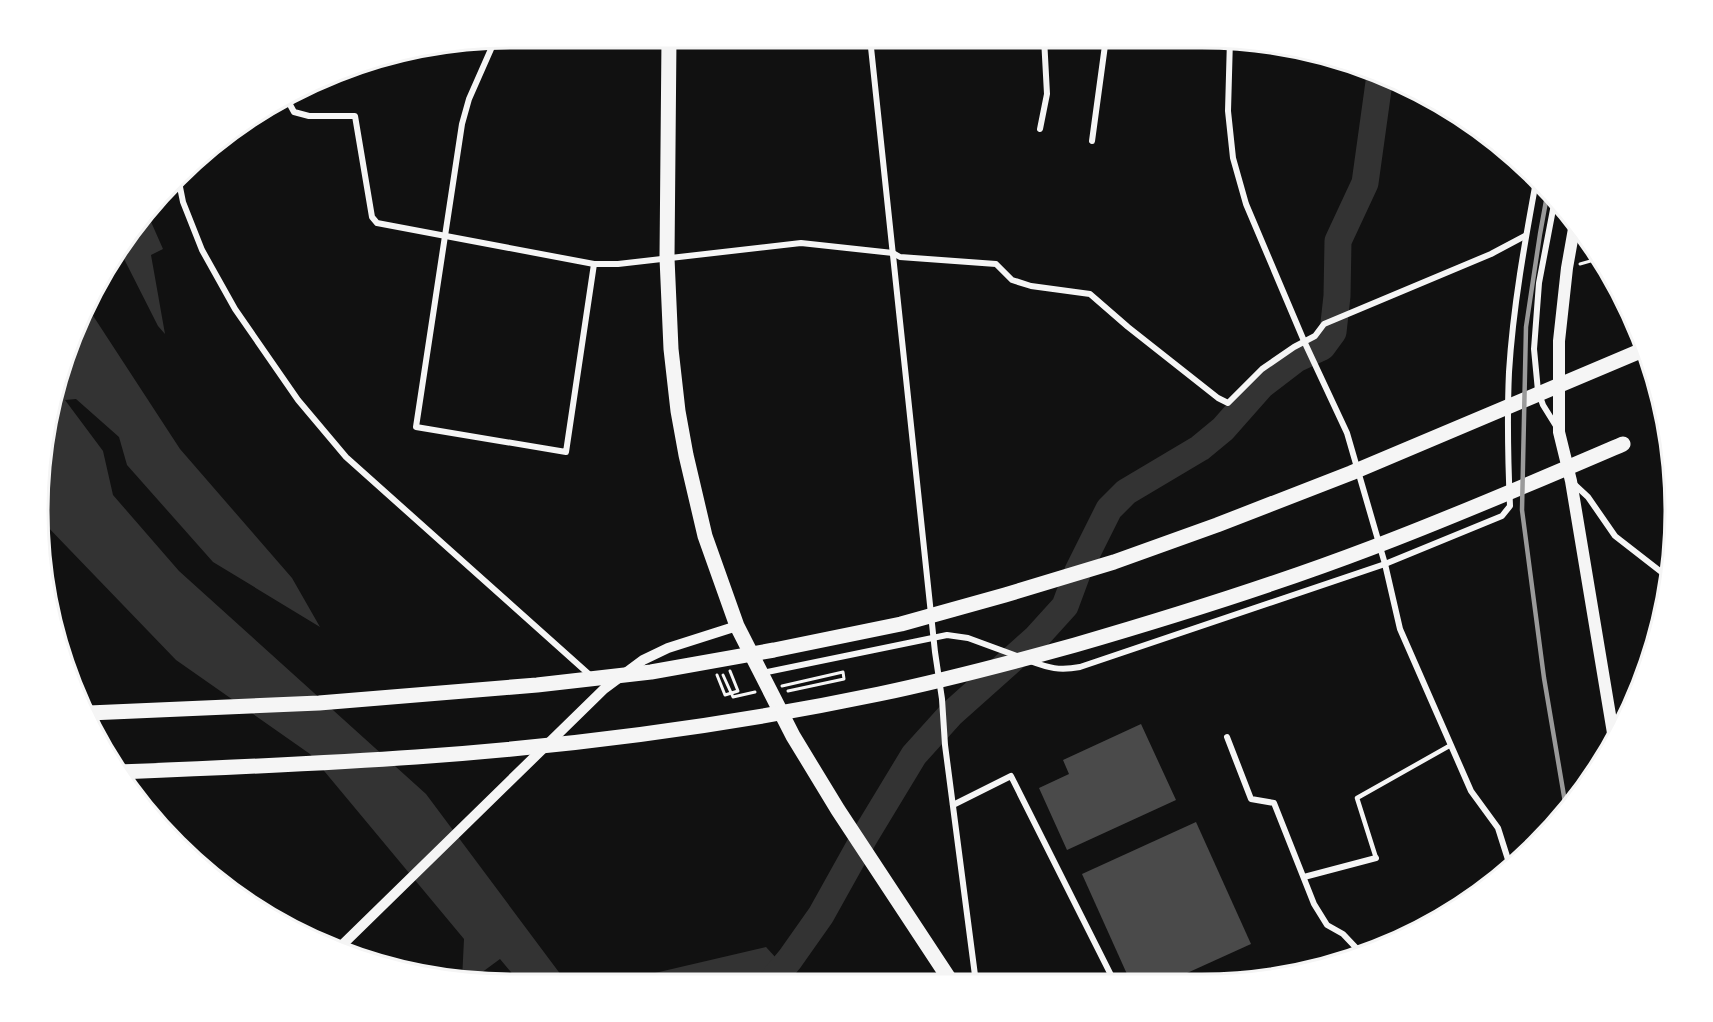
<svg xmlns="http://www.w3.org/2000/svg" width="1713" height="1022" font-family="'Public Sans',sans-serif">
	<rect width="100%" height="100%" fill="#111"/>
	<!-- water -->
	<g fill="#333">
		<polygon points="148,215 163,249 151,255 165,334 158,326 118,247"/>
		<polygon points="88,308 180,449 292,578 320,627 213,562 127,465 119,437 76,399 65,400 103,451 113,495 179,571 426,794 567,983 520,983 500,959 481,973 480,983 462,980 464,939 310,754 176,660 43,522 38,511 63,359"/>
		<polygon points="766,947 799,983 612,983"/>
	</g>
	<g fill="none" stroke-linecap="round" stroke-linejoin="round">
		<!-- river -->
		<polyline stroke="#333" stroke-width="27" points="770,983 790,959 821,915 865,836 914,755 951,714 1036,638 1065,606 1078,571 1109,509 1126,492 1200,448 1223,429 1261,386 1296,359 1322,347 1333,332 1337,296 1338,241 1365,183 1380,75"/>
	</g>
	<!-- building -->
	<g fill="#4a4a4a">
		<polygon points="1141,724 1176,800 1067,850 1039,788 1069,774 1063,760"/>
		<polygon points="1196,822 1251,944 1165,983 1131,983 1082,874"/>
		<polygon points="1096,973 1101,983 1075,983"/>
	</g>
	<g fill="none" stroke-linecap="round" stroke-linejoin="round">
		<!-- path -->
		<g stroke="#f5f5f5" stroke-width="3">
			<polyline points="1580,264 1601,258"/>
			<polyline points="717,675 725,695 738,691 730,671"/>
			<polyline points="723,675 733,697 755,692"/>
			<polyline points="782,686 843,672 844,679 788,691"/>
		</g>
		<!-- service -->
		<polyline stroke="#f5f5f5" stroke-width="4.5" points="1376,858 1357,798 1451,745"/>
		<!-- minor -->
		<g stroke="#f5f5f5" stroke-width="6">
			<polyline points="870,38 935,652 942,699 945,745 976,983"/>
			<polyline points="1230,39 1228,111 1233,158 1246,204 1304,341 1347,433 1385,564 1400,629 1471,791 1498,828 1511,869"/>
			<polyline points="495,40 469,99 462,124 416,427 566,452 594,264"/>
			<polyline points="1230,43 1243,41"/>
			<polyline points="288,101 294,112 309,116 355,116 372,217 377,223 594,264 618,264 801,243 893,253 900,257 996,264 1012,280 1031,286 1090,294 1128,327 1218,398 1228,403 1262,369 1294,347 1315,336 1324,324 1491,254 1525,236"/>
			<polyline points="1040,129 1047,94 1044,38"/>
			<polyline points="1092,141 1106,38"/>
			<polyline points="179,182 183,202 202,250 235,309 298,400 346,457 591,676"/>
			<polyline points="1555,199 1539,283 1534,349 1538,391 1543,405 1556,426"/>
			<polyline points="1574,484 1588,497 1615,536 1669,578"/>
			<path d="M1030 661C1049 668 1059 671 1080 667L1385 564 1502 516 1510 506C1508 462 1507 417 1509 372 1513 307 1525 241 1537 176"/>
			<polyline points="762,673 947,635 968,638 1017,656"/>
			<polyline points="1227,737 1251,799 1274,803 1314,904 1327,925 1343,934 1361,953"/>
			<polyline points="953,805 1011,776 1115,983"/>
			<polyline points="1304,877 1376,858"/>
		</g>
		<!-- tertiary -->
		<polyline stroke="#f5f5f5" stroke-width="10" points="338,949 604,689 643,660 668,648 737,626"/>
		<!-- secondary -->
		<polyline stroke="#f5f5f5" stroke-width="12" points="1575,223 1567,268 1559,341 1559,432 1571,481 1614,739"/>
		<!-- trunk -->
		<polyline stroke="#f5f5f5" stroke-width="15" points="669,38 667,258 671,349 678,411 686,455 705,536 737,626 793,736 838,810 952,983"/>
		<!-- motorway -->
		<g stroke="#f5f5f5" stroke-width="15">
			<polyline points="89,713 319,703 537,685 651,672 774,650 901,624 1005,595 1114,562 1217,525 1351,473 1645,349"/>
			<path d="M121 772C219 768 318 764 416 757 571 746 726 726 879 694 945 680 1010 663 1075 645 1175 616 1274 585 1371 548 1456 516 1539 480 1623 444"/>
		</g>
		<!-- rail -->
		<polyline stroke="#9a9a9a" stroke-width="4.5" points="1548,190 1540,234 1526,327 1522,510 1544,678 1566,808"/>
	</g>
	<!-- crop -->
	<path d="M0 0H1713V1022H0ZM511 48H1202A463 463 0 0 1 1665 511V511A463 463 0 0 1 1202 974H511A463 463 0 0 1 48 511V511A463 463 0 0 1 511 48Z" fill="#fff" fill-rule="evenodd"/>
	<path fill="none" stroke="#f5f5f5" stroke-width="3" d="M511 48H1202A463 463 0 0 1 1665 511V511A463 463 0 0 1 1202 974H511A463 463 0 0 1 48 511V511A463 463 0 0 1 511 48Z"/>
</svg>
